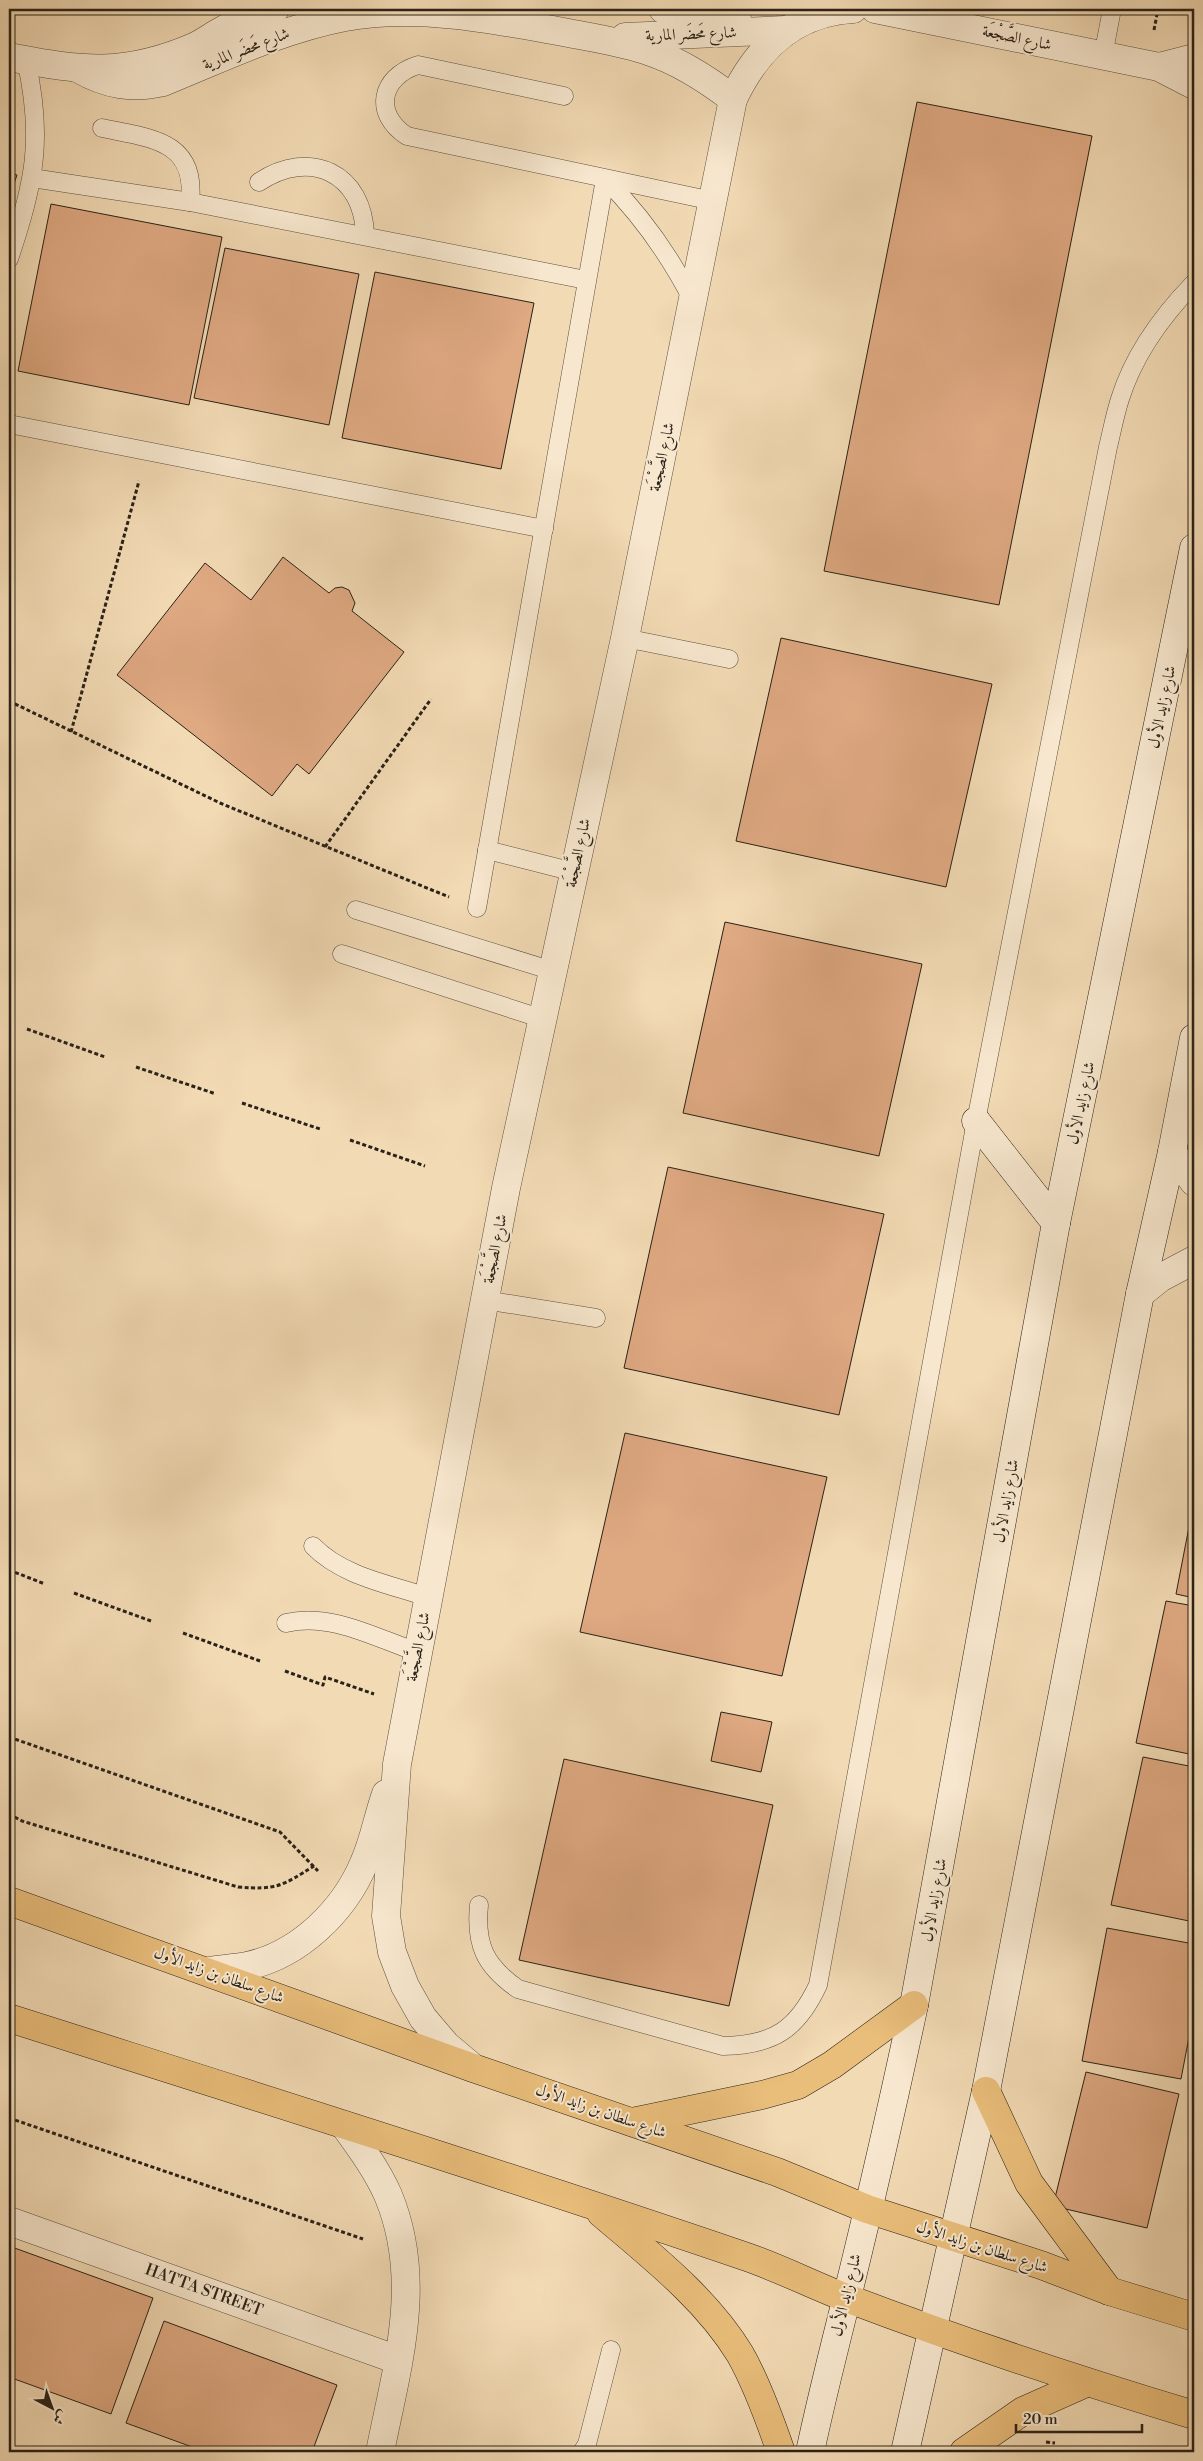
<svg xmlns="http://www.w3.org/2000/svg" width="1203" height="2461" font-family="'Libre Bodoni',Amiri,serif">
	<rect width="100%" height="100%" fill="#f2dab4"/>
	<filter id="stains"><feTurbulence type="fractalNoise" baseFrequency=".004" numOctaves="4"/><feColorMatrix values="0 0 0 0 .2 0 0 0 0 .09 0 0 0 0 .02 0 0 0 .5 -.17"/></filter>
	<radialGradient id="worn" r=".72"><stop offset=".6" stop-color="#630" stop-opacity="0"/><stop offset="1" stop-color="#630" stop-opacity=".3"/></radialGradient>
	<!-- building -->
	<g fill="#dfa982" stroke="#2a2218">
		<polygon points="917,102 1092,136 999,605 824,571"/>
		<polygon points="9,172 17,175 9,198"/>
		<polygon points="51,204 222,237 189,405 18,371"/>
		<polygon points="225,248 359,274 329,425 194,398"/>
		<polygon points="375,272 534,303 501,469 342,438"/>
		<polygon points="283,557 329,593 335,588 342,587 349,590 355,603 352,611 404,652 309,774 297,764 272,796 117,675 205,563 251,600"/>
		<polygon points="781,638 992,684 946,887 736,841"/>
		<polygon points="725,922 922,964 879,1156 683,1113"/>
		<polygon points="668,1167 884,1214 839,1415 624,1368"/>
		<polygon points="625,1433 827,1477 782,1676 580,1632"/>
		<polygon points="1194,1501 1194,1598 1176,1594"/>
		<polygon points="1166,1601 1194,1606 1194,1755 1136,1743"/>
		<polygon points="721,1712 772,1722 761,1772 711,1761"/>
		<polygon points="1143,1757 1194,1767 1194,1922 1111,1905"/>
		<polygon points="564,1759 773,1805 729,2006 519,1960"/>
		<polygon points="1107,1928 1194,1944 1194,2011 1181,2079 1082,2061"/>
		<polygon points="1086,2072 1179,2094 1147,2228 1053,2206"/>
		<polygon points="9,2246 153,2298 111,2414 9,2377"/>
		<polygon points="164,2321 337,2385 312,2452 206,2452 126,2423"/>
	</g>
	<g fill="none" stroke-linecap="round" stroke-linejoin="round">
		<!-- service casing -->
		<g stroke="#5c503f" stroke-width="19">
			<g id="service">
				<polyline points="1103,56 1112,9"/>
				<path d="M564 96 418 65C380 77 373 114 407 136L713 201"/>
				<path d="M102 128C150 138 197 140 190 202"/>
				<polyline points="32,178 190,202 586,280"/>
				<path d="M605 179C642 216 669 254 693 301"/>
				<path d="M259 182C310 148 364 173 365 236"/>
				<path d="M9 259C34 184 44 139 26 60"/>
				<polyline points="9,424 544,529"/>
				<polyline points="625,638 729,659"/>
				<polyline points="487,850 574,872"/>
				<polyline points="477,908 605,179"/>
				<polyline points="356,910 553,971"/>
				<polyline points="342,954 543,1019"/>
				<polyline points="485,1300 596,1318"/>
				<path d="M313 1546C342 1576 389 1584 427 1597"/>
				<path d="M286 1623C330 1612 376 1638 417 1652"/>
				<path d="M479 1905C475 1945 485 1966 518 1989L723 2046C773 2045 797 2030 818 1985L976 1121 1108 447C1112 431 1115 414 1120 399 1134 354 1162 316 1194 283"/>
				<polyline points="582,2452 587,2444 611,2350"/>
			</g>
		</g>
		<!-- minor casing -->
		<g stroke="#5c503f" stroke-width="29">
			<g id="minor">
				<polyline points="663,9 737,18"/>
				<polyline points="875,9 1159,67 1194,85"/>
				<polyline points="625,37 786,30"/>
				<path d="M9 57C82 71 125 77 196 46 206 41 215 34 225 29 242 21 258 14 275 9"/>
				<polyline points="1159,67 1194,58"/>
				<path d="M79 69C107 85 132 89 163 82 222 58 282 29 345 17 416 4 493 19 563 32 593 38 623 42 651 52 681 62 708 80 733 99"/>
				<polyline points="1172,1152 1194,1182"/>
				<polyline points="1140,1294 1160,1278 1194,1260"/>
				<path d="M209 1971C222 1969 235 1968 247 1966 299 1955 344 1911 364 1863 374 1841 378 1816 386 1794"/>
				<path d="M472 2067 446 2045 423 2018 405 1986 392 1952 386 1916 397 1764 506 1188 625 638 733 99C757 48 794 12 853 9"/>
				<path d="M344 2125C360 2147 377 2170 388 2195 424 2281 397 2366 380 2452"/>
				<polyline points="9,2221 398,2360"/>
			</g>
		</g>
		<!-- secondary casing -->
		<g stroke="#2a2218" stroke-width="29">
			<g id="secondary">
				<polyline points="976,1121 1056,1223"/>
				<path d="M810 2452C821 2400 834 2349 847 2297 871 2200 893 2103 914 2005L1056 1223 1194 548"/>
				<polyline points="905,2452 986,2091 1140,1294 1172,1152 1194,1038"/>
			</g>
		</g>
		<!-- primary casing -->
		<g stroke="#2a2218" stroke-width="29">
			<g id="primary">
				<polyline points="9,1901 473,2068 777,2172 867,2209 1041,2265 1109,2291 1194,2317"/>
				<path d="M9 2018C254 2096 500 2173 744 2256 780 2268 814 2286 849 2299 962 2342 1078 2380 1194 2415"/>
				<polyline points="986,2091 1029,2183 1109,2291"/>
				<polyline points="632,2122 762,2095 798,2085 832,2065 914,2005"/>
				<path d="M601 2213C650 2255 706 2298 740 2354 755 2380 771 2423 781 2452"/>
				<polyline points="964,2452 1023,2411 1086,2383"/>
			</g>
		</g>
		<!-- path -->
		<g stroke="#2a2218" stroke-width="3" stroke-dasharray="4 2.5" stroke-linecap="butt">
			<polyline points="1154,30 1158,9"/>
			<polyline points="9,701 220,803 449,897"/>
			<polyline points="71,732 139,481"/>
			<polyline points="325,847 431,699"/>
			<polyline points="27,1029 105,1057"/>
			<polyline points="136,1067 216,1094"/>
			<polyline points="242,1103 320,1129"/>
			<polyline points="350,1140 425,1166"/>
			<polyline points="9,1570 45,1584"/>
			<polyline points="74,1593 151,1621"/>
			<polyline points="183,1633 260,1661"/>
			<polyline points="285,1671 323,1685 325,1677 374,1694"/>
			<polyline points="9,1737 280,1832 318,1871"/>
			<path d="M9 1814 22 1821 238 1887C277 1890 282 1886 314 1866"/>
			<polyline points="9,2118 363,2239"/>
			<polyline points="1046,2442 1055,2443"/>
		</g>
		<!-- service -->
		<use href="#service" stroke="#f7e7ce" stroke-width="18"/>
		<!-- minor -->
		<use href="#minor" stroke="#f7e7ce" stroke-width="28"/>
		<!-- secondary -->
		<use href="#secondary" stroke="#f7e7ce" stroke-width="28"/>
		<!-- primary -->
		<use href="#primary" stroke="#e9bd7a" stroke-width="28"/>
	</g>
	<g text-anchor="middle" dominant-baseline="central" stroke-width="4" stroke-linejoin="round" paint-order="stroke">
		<!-- street labels -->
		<g font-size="16" fill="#2a2218" stroke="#f7e7ce">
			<text transform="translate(691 34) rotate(-2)">شارع مَحضَر المارية</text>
			<text transform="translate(1017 38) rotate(12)">شارع الصَّجْعَة</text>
			<text transform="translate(246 49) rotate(-21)">شارع مَحضَر المارية</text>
			<text transform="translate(662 457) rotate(-78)">شارع الصَّجْعَة</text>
			<text transform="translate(1162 707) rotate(-78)">شارع زايد الأول</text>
			<text transform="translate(578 853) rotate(-78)">شارع الصَّجْعَة</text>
			<text transform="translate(1081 1103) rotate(-78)">شارع زايد الأول</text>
			<text transform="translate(495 1249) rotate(-79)">شارع الصَّجْعَة</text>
			<text transform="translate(1006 1501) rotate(-80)">شارع زايد الأول</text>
			<text transform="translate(418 1647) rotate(-79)">شارع الصَّجْعَة</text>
			<text transform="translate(934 1900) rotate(-80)">شارع زايد الأول</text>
			<text transform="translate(219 1975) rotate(20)">شارع سلطان بن زايد الأول</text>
			<text transform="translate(601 2111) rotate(19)">شارع سلطان بن زايد الأول</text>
			<text transform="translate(982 2247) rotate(18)">شارع سلطان بن زايد الأول</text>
			<text transform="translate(204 2290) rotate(20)">HATTA STREET</text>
			<text transform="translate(846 2295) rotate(-76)">شارع زايد الأول</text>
		</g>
	</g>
	<!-- margin -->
	<rect width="1203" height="2461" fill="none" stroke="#f2dab4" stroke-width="30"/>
	<rect x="10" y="10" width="1183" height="2441" fill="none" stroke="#2a2218" stroke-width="2.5"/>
	<rect x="15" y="15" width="1173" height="2431" fill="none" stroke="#2a2218"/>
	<!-- north arrow -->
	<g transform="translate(52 2408) rotate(139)" stroke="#f7e7ce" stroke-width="4" paint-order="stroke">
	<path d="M0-4L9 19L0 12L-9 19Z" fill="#2a2218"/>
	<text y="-8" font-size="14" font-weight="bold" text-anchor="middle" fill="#2a2218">ش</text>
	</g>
	<!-- scale -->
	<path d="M1016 2424v8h126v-8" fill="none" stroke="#2a2218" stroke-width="2.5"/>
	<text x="1023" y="2424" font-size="15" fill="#2a2218" stroke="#f7e7ce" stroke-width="4" paint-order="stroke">20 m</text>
	<rect width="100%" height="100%" filter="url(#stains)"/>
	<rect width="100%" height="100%" fill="url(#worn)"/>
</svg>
